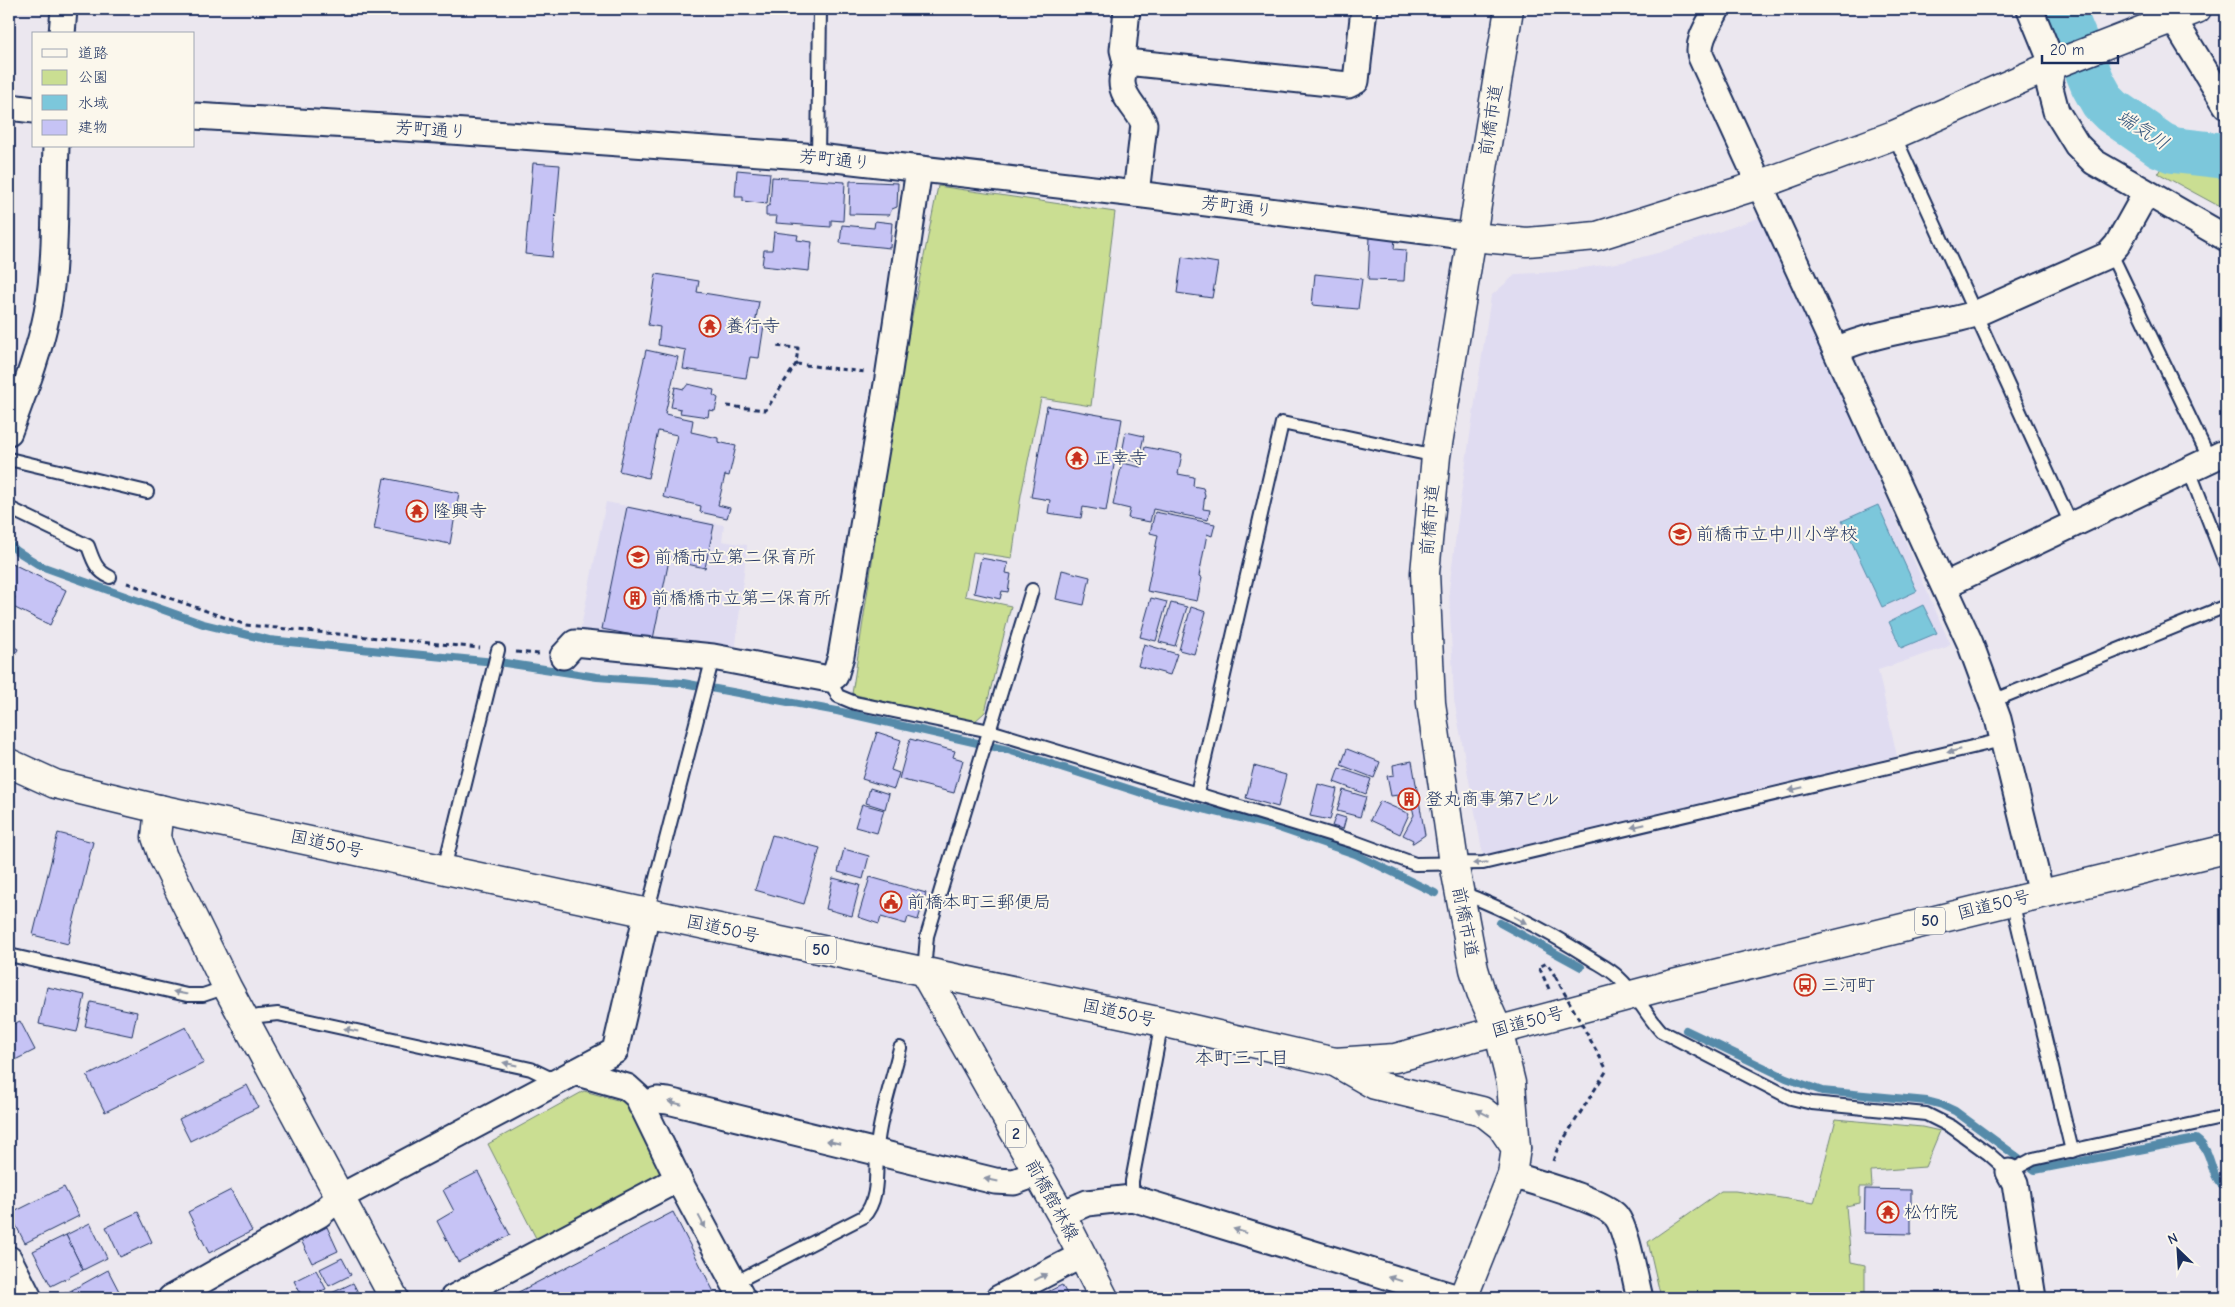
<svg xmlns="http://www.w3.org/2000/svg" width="2235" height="1307" font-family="'Comic Neue','Klee One',sans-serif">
	<rect width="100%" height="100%" fill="#ebe7ef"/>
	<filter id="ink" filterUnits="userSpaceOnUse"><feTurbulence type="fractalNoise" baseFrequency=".02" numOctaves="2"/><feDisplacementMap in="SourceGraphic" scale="10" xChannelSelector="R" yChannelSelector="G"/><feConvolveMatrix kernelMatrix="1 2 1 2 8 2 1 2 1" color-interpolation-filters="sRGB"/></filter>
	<g filter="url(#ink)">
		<!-- built -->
		<g fill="#e0dcf1">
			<polygon points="1764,216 1950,644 1947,647 1878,670 1897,756 1483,855 1454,700 1449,590 1461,495 1491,296 1516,274 1556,272 1623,262 1661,252"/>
			<polygon points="606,502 724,525 722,541 747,545 735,653 579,637"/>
		</g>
		<!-- green -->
		<g fill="#cade92" stroke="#728678">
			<polygon points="2165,161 2226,173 2226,210 2158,173"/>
			<polygon points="938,186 1115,212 1091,406 1041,398 1021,495 1012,558 973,552 965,596 1011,606 985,712 973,723 852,694 874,549 885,452"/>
			<polygon points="584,1091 632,1104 664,1167 661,1180 539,1244 488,1144"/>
			<polygon points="1836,1119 1922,1127 1940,1131 1925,1167 1871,1171 1872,1187 1860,1187 1860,1203 1846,1206 1851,1262 1865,1265 1865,1298 1661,1298 1648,1242 1721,1191 1735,1191 1814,1203"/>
		</g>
		<!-- water -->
		<g fill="#7cc7db" stroke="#558aa9">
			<polygon points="1878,505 1917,591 1882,607 1842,521"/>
			<polygon points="1923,605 1937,633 1901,648 1889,622"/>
		</g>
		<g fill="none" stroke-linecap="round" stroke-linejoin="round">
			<!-- stream -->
			<g stroke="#558aa9" stroke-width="8">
				<polyline points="9,543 17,551 41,566 203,624 269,640 505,663 597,677 683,683 837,711 1008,750 1154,797 1270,825 1355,854 1435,893"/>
				<polyline points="1500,923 1581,967"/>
				<path d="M1686 1030 1786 1078 1822 1091 1927 1101 1942 1105 1955 1111 2035 1170 2196 1139C2215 1153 2207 1174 2226 1189"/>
			</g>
			<!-- river -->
			<polyline stroke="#7cc7db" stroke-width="46" points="2062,9 2093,84 2103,102 2112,111 2161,145 2173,150 2226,156"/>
		</g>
		<!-- building -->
		<g fill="#c6c3f5" stroke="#1b2f5e">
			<polygon points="533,163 560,165 552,257 525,254"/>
			<polygon points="737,170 770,173 767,204 743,201 743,197 735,197"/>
			<polygon points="772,177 845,182 843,221 831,220 831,227 776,223 777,216 766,216 766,207 770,205"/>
			<polygon points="850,181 898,183 897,207 892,209 889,215 849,214"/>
			<polygon points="875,221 892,223 890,248 840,243 842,225 874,228"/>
			<polygon points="774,232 798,235 797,240 812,242 809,271 762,266 764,250 772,250"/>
			<polygon points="1370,237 1395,238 1394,249 1406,250 1404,281 1368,280"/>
			<polygon points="1182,257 1218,263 1212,298 1177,293"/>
			<polygon points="656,274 699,281 697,292 759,302 755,324 764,325 759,358 750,357 746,378 683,369 686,350 658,345 660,327 648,325"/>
			<polygon points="1315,274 1362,279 1358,309 1312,305"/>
			<polygon points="646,350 678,357 665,414 693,420 691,432 718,438 718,442 736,446 729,476 725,475 718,505 730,508 727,518 700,512 701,506 663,497 677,435 658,431 648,478 619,471"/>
			<polygon points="688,384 714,390 713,395 718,398 715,411 709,410 708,417 680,413 681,409 671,407 675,387 684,389"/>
			<polygon points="1047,406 1122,419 1106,511 1083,507 1081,518 1048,513 1050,500 1031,497"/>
			<polygon points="1126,432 1144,436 1138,462 1121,458"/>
			<polygon points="1145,447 1182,454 1178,474 1194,477 1193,486 1203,488 1205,495 1203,509 1210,510 1208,520 1153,509 1150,522 1128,518 1130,509 1113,505 1122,463 1141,467"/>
			<polygon points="384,478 459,493 450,544 374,529"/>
			<polygon points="627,507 714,525 705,568 669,560 653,639 602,629"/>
			<polygon points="1155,512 1215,524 1212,536 1207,534 1199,576 1202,578 1197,601 1147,591 1158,535 1150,533"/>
			<polygon points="981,558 1008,563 1006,573 1011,574 1008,592 1002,591 1000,599 974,593"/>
			<polygon points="9,562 66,590 50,625 11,606 15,597 9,594"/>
			<polygon points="1062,570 1090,577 1084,605 1056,599"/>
			<polygon points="1151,598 1167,602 1156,641 1140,637"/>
			<polygon points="1171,603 1187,607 1175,646 1159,642"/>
			<polygon points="1191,607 1206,612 1194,654 1179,650"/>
			<polygon points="9,644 18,649 9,667"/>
			<polygon points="1144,644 1177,654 1170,675 1138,666"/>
			<polygon points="877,732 901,740 891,770 899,773 894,789 862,779"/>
			<polygon points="910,739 955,751 953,757 963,760 954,793 899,779"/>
			<polygon points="1347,749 1380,762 1374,778 1341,765"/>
			<polygon points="1412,761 1425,835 1413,843 1412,843 1413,840 1403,835 1414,815 1411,802 1399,805 1398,795 1391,796 1387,776 1394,775 1393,765"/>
			<polygon points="1254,766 1286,775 1278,807 1246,798"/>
			<polygon points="1339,768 1371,779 1366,794 1334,782"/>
			<polygon points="1318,784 1337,789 1330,820 1310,816"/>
			<polygon points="870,788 889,794 885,809 866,803"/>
			<polygon points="1343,790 1366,797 1360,817 1337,811"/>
			<polygon points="1380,801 1409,814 1400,834 1370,820"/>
			<polygon points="862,804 884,810 877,833 855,827"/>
			<polygon points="1336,815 1346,818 1343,829 1332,826"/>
			<polygon points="58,833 93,842 68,944 33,935"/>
			<polygon points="772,835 820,848 804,904 755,890"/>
			<polygon points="844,849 869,856 863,879 838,872"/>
			<polygon points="870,877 926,893 918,920 908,917 906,924 881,917 879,924 858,917"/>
			<polygon points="833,878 860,885 852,916 826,909"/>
			<polygon points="47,987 85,995 77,1032 39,1024"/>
			<polygon points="91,1002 137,1012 132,1036 85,1026"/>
			<polygon points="20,1021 35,1050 9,1063 9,1026"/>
			<polygon points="186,1027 204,1063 105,1112 87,1076"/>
			<polygon points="247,1085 258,1107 190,1141 179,1119"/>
			<polygon points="478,1172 510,1235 458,1262 437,1221 454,1211 443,1190"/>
			<polygon points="64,1187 79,1216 25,1243 10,1214"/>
			<polygon points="1865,1189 1911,1190 1911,1234 1864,1233"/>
			<polygon points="231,1190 252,1231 209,1253 188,1212"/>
			<polygon points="138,1212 152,1242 120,1257 106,1227"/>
			<polygon points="673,1212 714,1292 702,1298 507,1298"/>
			<polygon points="90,1223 107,1258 83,1270 66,1235"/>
			<polygon points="327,1227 338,1251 312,1263 301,1240"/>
			<polygon points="66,1235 83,1270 51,1286 33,1251"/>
			<polygon points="342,1258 351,1275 329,1286 320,1269"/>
			<polygon points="108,1270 122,1297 119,1298 76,1298 72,1290"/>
			<polygon points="316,1270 326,1289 303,1298 294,1281"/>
			<polygon points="353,1283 361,1298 321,1298"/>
			<polygon points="1062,1285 1069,1298 1043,1298 1041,1295"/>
			<polygon points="72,1290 76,1298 55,1298"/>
		</g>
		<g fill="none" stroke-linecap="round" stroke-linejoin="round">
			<!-- lane casing -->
			<g stroke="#1b2f5e" stroke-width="16">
				<g id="lane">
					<polyline points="1894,135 2071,524"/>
					<polyline points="818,157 820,9"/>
					<polyline points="2108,255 2114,260 2210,460"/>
					<polyline points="9,459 147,492"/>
					<polyline points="2189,470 2226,565"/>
					<path d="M9 508 88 546C93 560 96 571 110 577"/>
					<polyline points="829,679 838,696 855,703 990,731 1352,841 1415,864 1483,863 2002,740"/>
					<polyline points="1992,701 2226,606"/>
					<polyline points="1197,793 1282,423 1436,456"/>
					<polyline points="444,869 498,650"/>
					<path d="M1460 892C1505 909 1549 932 1590 958 1599 964 1610 969 1618 977 1636 993 1645 1014 1661 1031L1791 1098 1812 1103 1926 1114 1952 1127 1989 1154 2009 1172 2033 1159 2226 1117"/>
					<polyline points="2012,901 2072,1151"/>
					<polyline points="647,913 713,657"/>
					<polyline points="9,955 187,995 203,995 227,987"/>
					<polyline points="924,972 927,936 1032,590"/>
					<polyline points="245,1021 259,1016 278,1014 531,1069 556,1081"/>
					<polyline points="1132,1198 1132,1181 1162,1022"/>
					<path d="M734 1283 863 1217C882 1198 874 1164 878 1139 882 1109 893 1078 900 1048"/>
				</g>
			</g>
			<!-- street casing -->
			<g stroke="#1b2f5e" stroke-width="29">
				<g id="street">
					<polyline points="1127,9 1123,50 1126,62 1348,85 1356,81 1364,9"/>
					<path d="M1717 9C1710 23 1696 41 1701 57L1970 643 1998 719 2041 894"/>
					<polyline points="2030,9 2053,65 2049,84 2056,111 2077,145 2094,162 2226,238"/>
					<polyline points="2170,9 2172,17 2226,105"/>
					<polyline points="62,34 64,9"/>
					<path d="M1126 62C1125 68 1122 76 1122 82 1122 98 1139 110 1144 124L1136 194"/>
					<polyline points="9,107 34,110"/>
					<polyline points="194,116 437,130 818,157 1136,194 1472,237"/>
					<path d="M1836 350C1879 330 1930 328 1975 314L2108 255 2117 245 2146 193"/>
					<path d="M9 432C23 394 39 354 47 313 57 261 54 199 56 146"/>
					<polyline points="1945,585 2226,452"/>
					<polyline points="563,656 575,643 713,657 829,679 835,676 841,656 888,378 919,169"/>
					<polyline points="574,1072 627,1087 638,1097 678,1179 742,1298"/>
					<polyline points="641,1105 657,1100 668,1101 995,1181 1014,1182 1038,1173"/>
					<polyline points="2009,1172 2015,1183 2033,1298"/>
					<path d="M1512 1175C1534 1182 1602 1200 1616 1216 1627 1229 1635 1280 1640 1298"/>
					<polyline points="1061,1214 1087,1203 1132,1198 1458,1298"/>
					<polyline points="9,1259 29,1298"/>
					<polyline points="171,1298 320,1214 340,1197 615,1051 647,913"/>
					<polyline points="453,1298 678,1179"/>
					<polyline points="999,1298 1082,1255"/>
				</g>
			</g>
			<!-- secondary casing -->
			<g stroke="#1b2f5e" stroke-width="31">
				<g id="secondary">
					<polyline points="1472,237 1527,242 1597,236 1759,185 1894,135 2053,65 2197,9"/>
					<polyline points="159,809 156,837 163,857 227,987 394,1298"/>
					<polyline points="1463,1298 1512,1175 1516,1148 1511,1083 1498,1030 1481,992 1474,969 1454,863 1431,703 1425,573 1436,456 1509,9"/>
				</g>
			</g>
			<!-- primary casing -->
			<g stroke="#1b2f5e" stroke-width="31">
				<polyline id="primary" points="924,972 1061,1214 1104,1298"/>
			</g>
			<!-- highway casing -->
			<g stroke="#1b2f5e" stroke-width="31">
				<g id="highway">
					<polyline points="9,763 55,784 159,809 1162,1022 1335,1062 1395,1058 1669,985 2226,849"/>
					<polyline points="1335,1062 1375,1085 1482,1111 1501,1126 1516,1148"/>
				</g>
			</g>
			<!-- path -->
			<g stroke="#1b2f5e" stroke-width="3" stroke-dasharray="5 4" stroke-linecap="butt">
				<polyline points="796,364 865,372"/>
				<polyline points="727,406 766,410 796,364 798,348 774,346"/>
				<polyline points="127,583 246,625 480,648"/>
				<polyline points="516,652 540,654"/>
				<polyline points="1549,989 1539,967 1547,963 1555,976"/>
				<polyline points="1553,1161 1557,1150 1607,1070"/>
			</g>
			<!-- lane -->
			<use href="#lane" stroke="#fbf7ec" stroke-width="12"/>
			<!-- street -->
			<use href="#street" stroke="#fbf7ec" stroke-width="25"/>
			<!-- secondary -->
			<use href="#secondary" stroke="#fbf7ec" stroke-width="28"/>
			<!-- primary -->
			<use href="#primary" stroke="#fbf7ec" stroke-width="28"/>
			<!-- highway -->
			<use href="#highway" stroke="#fbf7ec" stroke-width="28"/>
			<!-- path-bridge -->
			<polyline stroke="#1b2f5e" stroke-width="3" stroke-dasharray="5 4" stroke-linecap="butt" points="1555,976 1607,1070"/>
		</g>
		<!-- one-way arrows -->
		<defs><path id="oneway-solid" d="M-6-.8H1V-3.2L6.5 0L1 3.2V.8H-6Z" transform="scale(1.25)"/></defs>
		<g fill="#8b93a5">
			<use href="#oneway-solid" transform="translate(1954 751) rotate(167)"/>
			<use href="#oneway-solid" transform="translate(1796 789) rotate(167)"/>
			<use href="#oneway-solid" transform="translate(1638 826) rotate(167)"/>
			<use href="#oneway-solid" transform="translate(1480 863) rotate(174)"/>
			<use href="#oneway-solid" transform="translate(1520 920) rotate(28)"/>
			<use href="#oneway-solid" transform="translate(180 993) rotate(-168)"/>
			<use href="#oneway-solid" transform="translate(351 1030) rotate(-168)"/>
			<use href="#oneway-solid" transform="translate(510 1064) rotate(-168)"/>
			<use href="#oneway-solid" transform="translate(675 1103) rotate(-167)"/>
			<use href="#oneway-solid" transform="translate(1483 1113) rotate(-153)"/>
			<use href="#oneway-solid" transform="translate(833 1142) rotate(-166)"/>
			<use href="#oneway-solid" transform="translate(991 1180) rotate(-169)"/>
			<use href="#oneway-solid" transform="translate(702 1222) rotate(62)"/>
			<use href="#oneway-solid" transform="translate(1240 1231) rotate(-163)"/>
			<use href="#oneway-solid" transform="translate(1041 1277) rotate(-27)"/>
			<use href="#oneway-solid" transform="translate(1395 1279) rotate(-163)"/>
		</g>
	</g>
	<!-- icons -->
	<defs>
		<g id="temple-ring" transform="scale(1.125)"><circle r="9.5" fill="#fbf7ec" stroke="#c8321e" stroke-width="1.5"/><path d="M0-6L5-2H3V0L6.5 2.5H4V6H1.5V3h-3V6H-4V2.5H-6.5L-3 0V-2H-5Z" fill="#c8321e"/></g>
		<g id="school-ring" transform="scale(1.125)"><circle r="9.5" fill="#fbf7ec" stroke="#c8321e" stroke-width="1.5"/><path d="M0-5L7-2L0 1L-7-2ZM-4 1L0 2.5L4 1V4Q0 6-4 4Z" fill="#c8321e"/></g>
		<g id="building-ring" transform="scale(1.125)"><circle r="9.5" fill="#fbf7ec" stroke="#c8321e" stroke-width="1.5"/><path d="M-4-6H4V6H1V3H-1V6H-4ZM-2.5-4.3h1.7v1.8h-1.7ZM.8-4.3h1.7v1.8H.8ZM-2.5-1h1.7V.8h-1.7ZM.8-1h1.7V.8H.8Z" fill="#c8321e"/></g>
		<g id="civic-ring" transform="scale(1.125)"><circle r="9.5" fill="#fbf7ec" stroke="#c8321e" stroke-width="1.5"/><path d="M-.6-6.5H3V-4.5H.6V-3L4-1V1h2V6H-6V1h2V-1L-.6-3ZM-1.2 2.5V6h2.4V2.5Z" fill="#c8321e"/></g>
		<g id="bus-ring" transform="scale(1.125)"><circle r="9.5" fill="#fbf7ec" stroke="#c8321e" stroke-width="1.5"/><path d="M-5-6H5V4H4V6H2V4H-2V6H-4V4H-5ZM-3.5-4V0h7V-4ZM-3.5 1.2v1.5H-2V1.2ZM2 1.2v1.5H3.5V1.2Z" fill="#c8321e"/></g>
	</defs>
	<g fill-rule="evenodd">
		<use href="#temple-ring" x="710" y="326"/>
		<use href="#temple-ring" x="1077" y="458"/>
		<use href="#temple-ring" x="417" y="511"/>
		<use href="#school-ring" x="1680" y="534"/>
		<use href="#school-ring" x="638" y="557"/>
		<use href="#building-ring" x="635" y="598"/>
		<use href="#building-ring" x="1409" y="799"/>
		<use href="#civic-ring" x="891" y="902"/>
		<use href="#bus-ring" x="1805" y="985"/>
		<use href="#temple-ring" x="1888" y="1212"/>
	</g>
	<g text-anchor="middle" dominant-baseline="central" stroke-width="4" stroke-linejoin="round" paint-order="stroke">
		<!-- shield labels -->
		<g fill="#fbf7ec" stroke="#5e6b89" stroke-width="1">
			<rect x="1915" y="907.5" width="30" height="27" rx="4"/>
			<rect x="806" y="936.5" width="30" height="27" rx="4"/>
			<rect x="1006" y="1120.5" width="20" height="27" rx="4"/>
		</g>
		<g font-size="16" font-weight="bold" fill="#1b2f5e">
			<text x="1930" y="921">50</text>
			<text x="821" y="950">50</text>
			<text x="1016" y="1134">2</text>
		</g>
		<!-- street labels -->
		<g font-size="18" fill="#1b2f5e" stroke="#fbf7ec">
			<text transform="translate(1491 120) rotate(-81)">前橋市道</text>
			<text transform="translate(431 130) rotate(4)">芳町通り</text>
			<text transform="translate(835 160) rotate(6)">芳町通り</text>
			<text transform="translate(1237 207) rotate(7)">芳町通り</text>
			<text transform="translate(1430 520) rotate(-85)">前橋市道</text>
			<text transform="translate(327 844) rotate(12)">国道50号</text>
			<text transform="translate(1994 905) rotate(-14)">国道50号</text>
			<text transform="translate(1465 922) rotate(79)">前橋市道</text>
			<text transform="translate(723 929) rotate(12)">国道50号</text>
			<text transform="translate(1119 1013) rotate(12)">国道50号</text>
			<text transform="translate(1528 1022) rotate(-15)">国道50号</text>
			<text transform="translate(1052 1200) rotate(61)">前橋館林線</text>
		</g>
		<!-- poi labels -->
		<g font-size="18" fill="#1b2f5e" stroke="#fbf7ec" text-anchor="start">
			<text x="726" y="326">養行寺</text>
			<text x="1093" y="458">正幸寺</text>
			<text x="433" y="511">隆興寺</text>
			<text x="1696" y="534">前橋市立中川小学校</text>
			<text x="654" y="557">前橋市立第二保育所</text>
			<text x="651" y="598">前橋橋市立第二保育所</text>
			<text x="1425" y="799">登丸商事第7ビル</text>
			<text x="907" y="902">前橋本町三郵便局</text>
			<text x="1821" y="985">三河町</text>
			<text x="1904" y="1212">松竹院</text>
		</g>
		<!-- water labels -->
		<g font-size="19" font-style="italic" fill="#33557d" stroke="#fbf7ec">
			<text transform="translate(2143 130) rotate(33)">端気川</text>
		</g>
		<!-- neighbourhood labels -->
		<g font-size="19" fill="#1b2f5e" stroke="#fbf7ec">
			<text x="1242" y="1058">本町三丁目</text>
		</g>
	</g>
	<!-- margin -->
	<rect width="2235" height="1307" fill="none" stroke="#fbf7ec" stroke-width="30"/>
	<rect x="15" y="15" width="2205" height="1277" fill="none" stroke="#1b2f5e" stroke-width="2" filter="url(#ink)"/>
	<!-- legend -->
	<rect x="32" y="32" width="162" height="115" fill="#fbf7ec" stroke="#a1a7b3"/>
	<rect x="42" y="49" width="25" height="8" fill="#fbf7ec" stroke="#a1a7b3"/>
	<text x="78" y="58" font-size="15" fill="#1b2f5e">道路</text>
	<rect x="42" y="70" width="25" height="15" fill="#cade92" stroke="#a1a7b3"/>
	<text x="78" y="82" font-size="15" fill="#1b2f5e">公園</text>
	<rect x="42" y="95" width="25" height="15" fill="#7cc7db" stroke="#a1a7b3"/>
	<text x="78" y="108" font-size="15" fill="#1b2f5e">水域</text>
	<rect x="42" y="120" width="25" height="15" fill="#c6c3f5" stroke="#a1a7b3"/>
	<text x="78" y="132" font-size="15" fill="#1b2f5e">建物</text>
	<!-- north arrow -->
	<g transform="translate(2178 1250) rotate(335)" stroke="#fbf7ec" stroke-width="4" paint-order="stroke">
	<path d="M0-4L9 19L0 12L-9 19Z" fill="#1b2f5e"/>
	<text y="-8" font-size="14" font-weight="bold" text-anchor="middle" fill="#1b2f5e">N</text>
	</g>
	<!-- scale -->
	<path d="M2042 55v8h76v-8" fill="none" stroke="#1b2f5e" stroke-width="2.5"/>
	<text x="2050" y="55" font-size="15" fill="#1b2f5e" stroke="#fbf7ec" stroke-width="4" paint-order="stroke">20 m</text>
</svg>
